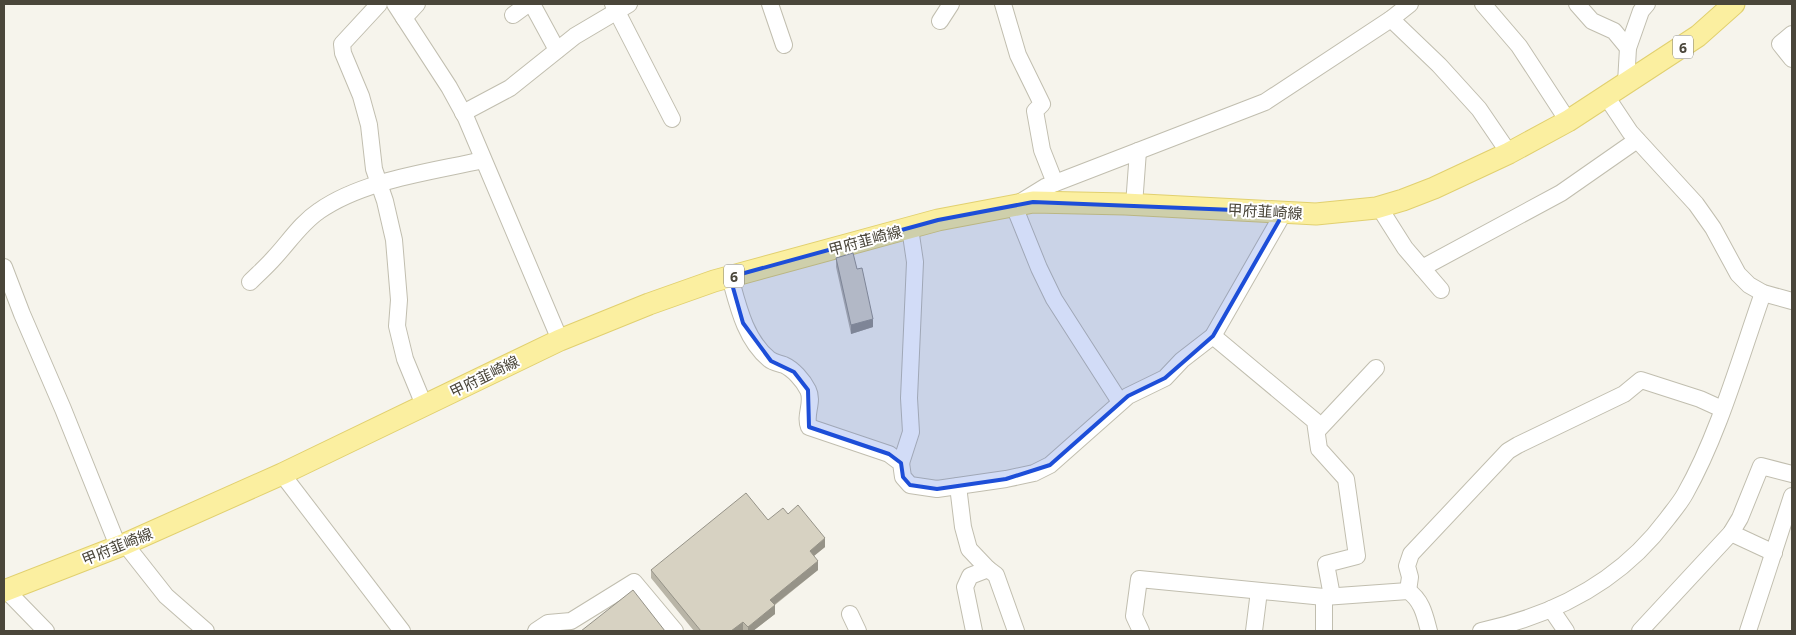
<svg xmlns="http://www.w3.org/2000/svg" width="1796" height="635" font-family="'Open Sans','Noto Sans JP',sans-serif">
	<rect width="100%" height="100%" fill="#f6f4ec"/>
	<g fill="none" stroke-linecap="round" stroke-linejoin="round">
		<!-- minor casing -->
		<g stroke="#c1beaf" stroke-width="18">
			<g id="minor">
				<polyline points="379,4 342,44 343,53 361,96 369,125 374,169 385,201 394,240 399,300 397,326 405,359 424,405"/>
				<polyline points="395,4 449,87 466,118 560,340"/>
				<polyline points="532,4 557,50"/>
				<polyline points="613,4 672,119"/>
				<polyline points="770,4 784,45"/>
				<polyline points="1003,4 1018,55 1042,104 1035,111 1042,150 1055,183"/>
				<polyline points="1483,4 1519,46 1568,121"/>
				<polyline points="1577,4 1592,21 1614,31 1628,48"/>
				<polyline points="513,15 528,4"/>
				<polyline points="404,18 417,4"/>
				<polyline points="1391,19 1439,65 1479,109 1509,153"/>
				<polyline points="940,21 951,4"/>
				<polyline points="1792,34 1780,44 1792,59"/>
				<polyline points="1626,83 1628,48 1641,11 1647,4"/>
				<polyline points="1606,96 1630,132 1696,204 1713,228 1738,274 1749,285 1763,293 1792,301"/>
				<polyline points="463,113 510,88 575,36 629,4"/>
				<polyline points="1134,205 1138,151"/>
				<polyline points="1379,207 1405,248 1441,290"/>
				<polyline points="4,267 22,314 63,409 118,546"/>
				<polyline points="1422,268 1561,193 1637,140"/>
				<path d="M730 277C738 306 745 339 769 359 774 363 779 363 784 365 793 369 803 380 808 390 814 402 804 415 809 427L889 454 901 463 903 477 910 485 937 489 1006 479 1034 473 1050 465 1128 396 1165 378 1182 360 1213 336 1284 212"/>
				<path d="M250 282C258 274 267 266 274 258 289 242 301 223 319 211 363 180 431 172 483 160"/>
				<polyline points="1213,336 1315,421 1319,449 1346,479 1357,556 1326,564 1332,596"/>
				<polyline points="1120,402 1054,299 1039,268 1014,206 1045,187 1265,102 1391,19 1410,4"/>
				<polyline points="1317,431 1376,368"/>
				<polyline points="901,463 911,432 909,398 915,262 910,228"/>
				<polyline points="282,474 402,631"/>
				<polyline points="958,486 963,527 969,549 988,569"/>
				<polyline points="1731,533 1774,553"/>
				<polyline points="125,544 166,596 206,631"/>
				<polyline points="6,590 46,631"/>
				<polyline points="1408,591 1410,577 1407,566 1411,554 1508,451 1518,445 1624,394 1641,380 1700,399 1722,409"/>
				<polyline points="1551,609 1566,631"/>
				<polyline points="850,614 858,631"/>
				<polyline points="536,631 548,623 571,621 634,582 675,631"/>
				<polyline points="974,631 965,587 970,576 988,569 996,575 1016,631"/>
				<path d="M1141 631 1134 616 1139 579 1324 597 1408 591C1422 600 1425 616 1429 631"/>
				<polyline points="1254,631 1259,591"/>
				<polyline points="1324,631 1324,597"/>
				<path d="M1481 631C1555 615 1621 581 1667 519 1673 511 1680 503 1685 494 1719 434 1740 358 1763 293"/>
				<polyline points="1640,631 1731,533 1740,518 1761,466 1792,474"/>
				<polyline points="1748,631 1792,496"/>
			</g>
		</g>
		<!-- major casing -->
		<g stroke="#e1d06f" stroke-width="23">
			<polyline id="major" points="4,591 125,544 282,474 560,340 649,304 714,281 938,220 1033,202 1125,204 1316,214 1376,208 1403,200 1434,188 1509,153 1568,121 1698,36 1734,4"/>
		</g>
		<!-- minor -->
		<use href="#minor" stroke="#fff" stroke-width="16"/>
		<!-- major -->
		<use href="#major" stroke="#fbefa0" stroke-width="21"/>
	</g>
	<!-- wall -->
	<g fill="#b9b5a7">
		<polygon points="836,258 857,269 873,327 851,334 836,267"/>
		<polygon points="788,514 825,547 814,556 818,570 775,605 775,614 753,631 744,631 743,630 742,631 694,631 651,578 651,570 768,520"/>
	</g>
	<!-- shaded-wall -->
	<g fill="#969388">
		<polygon points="873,319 873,327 851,334 851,325"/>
		<polygon points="825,538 825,547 810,559 810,551"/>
		<polygon points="818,561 818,570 770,608 770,600"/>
		<polygon points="775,605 775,614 753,631 748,631 748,627"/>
		<polygon points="743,622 743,630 742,631 731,631"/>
	</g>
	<!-- building -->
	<g fill="#d7d2c2" stroke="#969388">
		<polygon points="853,253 857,269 862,268 873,319 851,325 836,258"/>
		<polygon points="746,493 768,520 783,508 788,514 798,505 825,538 810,551 818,561 770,600 775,605 748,627 743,622 731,631 701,631 651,570"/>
		<polygon points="633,590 665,631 581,631"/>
	</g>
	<!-- marked area -->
	<path fill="#1d4ed8" fill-opacity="0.2" stroke="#1d4ed8" stroke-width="4" stroke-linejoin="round" d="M1033 202 1284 212 1213 336 1165 378 1128 396 1050 465 1006 479 937 489 910 485 903 477 901 463 889 454 809 427 808 390 794 372 771 361 743 323 730 277 938 220Z"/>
	<g text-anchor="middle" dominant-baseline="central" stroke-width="4" stroke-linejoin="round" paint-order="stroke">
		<!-- shield labels -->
		<g fill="#fff" stroke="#807e75" stroke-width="1">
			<rect x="1673" y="35.5" width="20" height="23" rx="4"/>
			<rect x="724" y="264.5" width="20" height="23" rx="4"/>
		</g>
		<g font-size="14" font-weight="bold" fill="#4a463a">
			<text x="1683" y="47">6</text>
			<text x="734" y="276">6</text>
		</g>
		<!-- street labels -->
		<g font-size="15" fill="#4a463a" stroke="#fff">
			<text transform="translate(1265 211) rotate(3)">甲府韮崎線</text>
			<text transform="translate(865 240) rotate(-15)">甲府韮崎線</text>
			<text transform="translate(484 376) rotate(-26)">甲府韮崎線</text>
			<text transform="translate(117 546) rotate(-22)">甲府韮崎線</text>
		</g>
	</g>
	<!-- border -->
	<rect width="1796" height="635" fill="none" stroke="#4a463a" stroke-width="10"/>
</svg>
